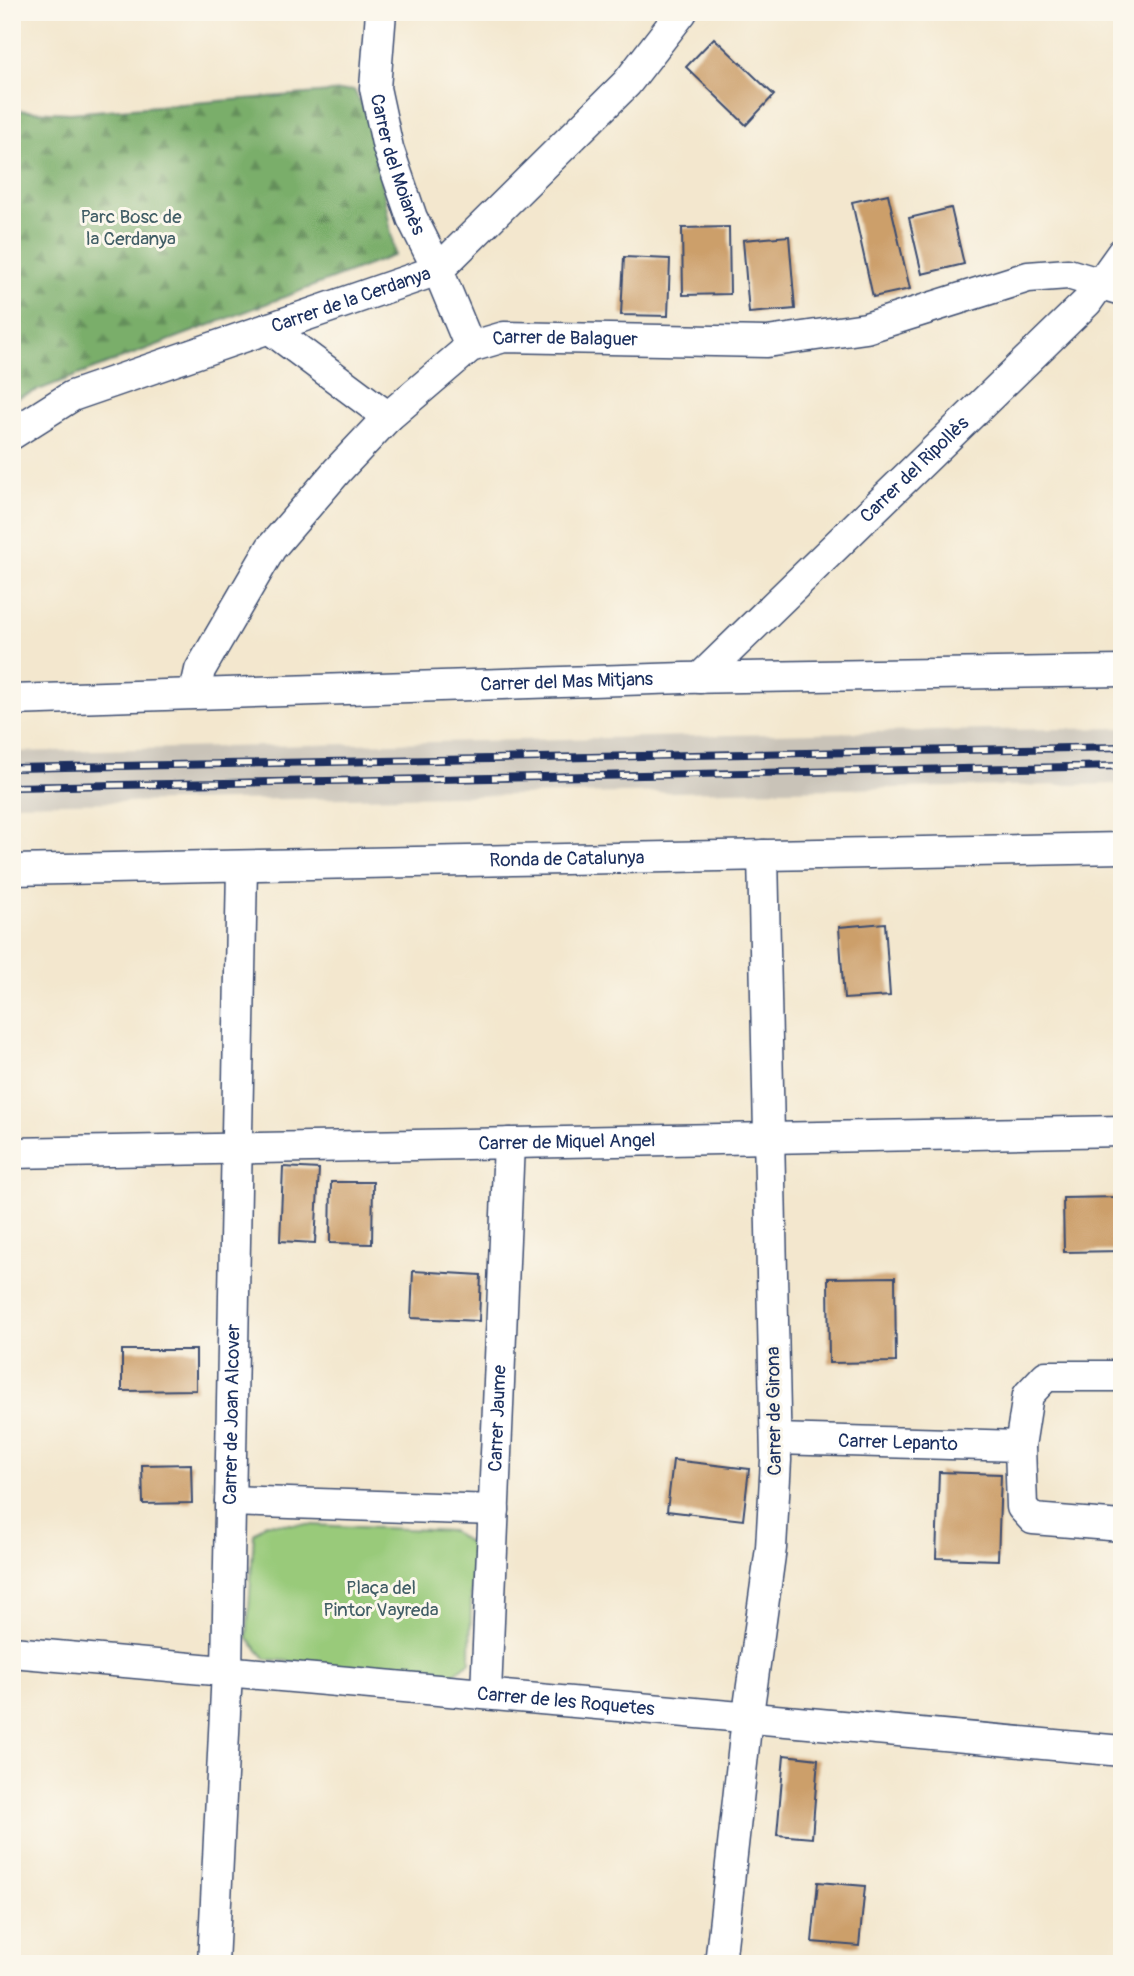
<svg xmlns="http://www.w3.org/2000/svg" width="1134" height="1976" font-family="Pangolin,sans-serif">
	<defs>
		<pattern id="forest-firs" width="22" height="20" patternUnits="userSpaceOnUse" patternTransform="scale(1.75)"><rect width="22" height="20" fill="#7aae6a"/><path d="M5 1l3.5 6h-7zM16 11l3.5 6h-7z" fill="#638e5a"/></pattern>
	</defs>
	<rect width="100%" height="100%" fill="#fbf7ec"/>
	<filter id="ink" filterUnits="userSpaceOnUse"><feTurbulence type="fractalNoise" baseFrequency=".0143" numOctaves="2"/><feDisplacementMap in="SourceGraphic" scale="14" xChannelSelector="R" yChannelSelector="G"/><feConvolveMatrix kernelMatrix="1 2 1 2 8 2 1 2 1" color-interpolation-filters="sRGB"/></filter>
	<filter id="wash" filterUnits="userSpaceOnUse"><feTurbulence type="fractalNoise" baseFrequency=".00686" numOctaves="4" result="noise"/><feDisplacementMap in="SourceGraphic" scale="28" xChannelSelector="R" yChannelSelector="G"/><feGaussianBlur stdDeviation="1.57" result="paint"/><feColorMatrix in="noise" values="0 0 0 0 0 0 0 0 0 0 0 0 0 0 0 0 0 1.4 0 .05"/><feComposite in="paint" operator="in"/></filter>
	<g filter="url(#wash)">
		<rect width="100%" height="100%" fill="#f3e7ce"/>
		<!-- railway -->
		<polygon fill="#c9c3b8" points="1122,728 1122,784 12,804 12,752 812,733"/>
		<!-- forest -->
		<polygon fill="url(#forest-firs)" stroke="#4a6e64" stroke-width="2" points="354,90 396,172 381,177 395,255 12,400 12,110 70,113"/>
		<!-- green -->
		<polygon fill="#99ca7a" stroke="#5a7c6c" stroke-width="2" points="265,1523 452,1531 472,1545 470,1662 449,1677 266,1659 247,1638 254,1534"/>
		<g id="blocks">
			<!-- building -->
			<g fill="#cc9f6b">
				<polygon points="714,38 774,95 746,125 686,67"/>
				<polygon points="888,194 910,289 873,297 852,202"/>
				<polygon points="951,208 964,264 922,274 909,218"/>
				<polygon points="729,227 730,294 683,295 682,228"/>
				<polygon points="789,236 795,309 749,313 743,240"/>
				<polygon points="624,257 670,259 668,316 621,315"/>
				<polygon points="885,923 890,996 844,999 839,927"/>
				<polygon points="283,1167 319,1169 315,1243 280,1241"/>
				<polygon points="331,1182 373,1182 372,1244 330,1243"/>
				<polygon points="1122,1197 1122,1251 1064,1252 1063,1198"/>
				<polygon points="413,1271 481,1275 479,1321 411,1318"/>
				<polygon points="895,1277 896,1362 829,1363 828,1278"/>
				<polygon points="122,1350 196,1350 196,1390 122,1391"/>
				<polygon points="673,1460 749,1469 743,1520 667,1511"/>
				<polygon points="191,1464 192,1503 143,1504 142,1465"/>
				<polygon points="939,1472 1001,1474 998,1560 936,1558"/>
				<polygon points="784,1755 818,1759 812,1838 777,1835"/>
				<polygon points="818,1882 865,1886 859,1946 812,1942"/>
			</g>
		</g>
	</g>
	<g filter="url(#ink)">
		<use href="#blocks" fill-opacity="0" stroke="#3b4b6f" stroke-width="2"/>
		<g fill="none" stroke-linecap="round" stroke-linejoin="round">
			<!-- minor casing -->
			<g stroke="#3b4b6f" stroke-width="33">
				<g id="minor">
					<path id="s1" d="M381 12 375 88 388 148 412 218 438 270 470 347"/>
					<polyline points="269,328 388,417"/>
					<path id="s2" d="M12 434 72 396 438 270 627 83 682 12"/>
					<path id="s3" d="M700 678 1087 302 1122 253"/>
					<path id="s4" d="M195 692 200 670 271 548 338 470 388 417 470 347 504 337 767 342 866 328 1028 277 1068 274 1122 290"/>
					<path id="s5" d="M12 700 684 678 1122 671"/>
					<path id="s6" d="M12 870 1122 848"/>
					<path id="s7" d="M12 1153 1122 1131"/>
					<polyline points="1122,1376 1046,1376 1028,1395 1020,1446 1022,1507 1033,1519 1122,1526"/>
					<path id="s8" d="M776 1439 1020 1446"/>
					<polyline points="230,1501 494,1510"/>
					<path id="s9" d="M12 1652 1122 1751"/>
					<path id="s10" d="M486 1693 509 1143"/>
					<path id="s11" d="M213 1964 227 1670 242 866"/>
					<polyline points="720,1964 745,1736 771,1548 776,1460 763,855"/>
				</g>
			</g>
			<!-- minor -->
			<use href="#minor" stroke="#fff" stroke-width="30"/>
			<!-- rail casing -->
			<g stroke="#1b2f5e" stroke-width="8">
				<g id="rail">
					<polyline points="12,768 1122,747"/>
					<polyline points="12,787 1122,766"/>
				</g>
			</g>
			<!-- rail -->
			<use href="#rail" stroke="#fbf7ec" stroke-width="5" stroke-dasharray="16" stroke-linecap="butt"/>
		</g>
	</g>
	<g text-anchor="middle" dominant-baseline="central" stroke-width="6" stroke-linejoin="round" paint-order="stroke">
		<!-- street labels -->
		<g font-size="19" fill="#1b2f5e" stroke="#fbf7ec">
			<text stroke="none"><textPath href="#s1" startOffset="156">Carrer del Moianès</textPath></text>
			<text stroke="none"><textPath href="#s2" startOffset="366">Carrer de la Cerdanya</textPath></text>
			<text stroke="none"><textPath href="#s4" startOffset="544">Carrer de Balaguer</textPath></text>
			<text stroke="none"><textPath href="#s3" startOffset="299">Carrer del Ripollès</textPath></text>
			<text stroke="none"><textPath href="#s5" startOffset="555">Carrer del Mas Mitjans</textPath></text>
			<text stroke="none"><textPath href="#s6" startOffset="555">Ronda de Catalunya</textPath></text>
			<text stroke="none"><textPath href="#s7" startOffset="555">Carrer de Miquel Angel</textPath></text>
			<text transform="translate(774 1411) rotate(-91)">Carrer de Girona</text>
			<text stroke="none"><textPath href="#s11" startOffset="550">Carrer de Joan Alcover</textPath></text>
			<text stroke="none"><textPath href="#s10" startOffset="275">Carrer Jaume</textPath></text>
			<text stroke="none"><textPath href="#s8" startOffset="122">Carrer Lepanto</textPath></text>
			<text stroke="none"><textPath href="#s9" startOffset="556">Carrer de les Roquetes</textPath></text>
		</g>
		<!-- park labels -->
		<g font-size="19" fill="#415e66" stroke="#fbf7ec">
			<text x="131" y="217">Parc Bosc de<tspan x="131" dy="22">la Cerdanya</tspan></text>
			<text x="381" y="1588">Plaça del<tspan x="381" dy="22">Pintor Vayreda</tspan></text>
		</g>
	</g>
	<!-- margin -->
	<rect width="1134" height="1976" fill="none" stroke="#fbf7ec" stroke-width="42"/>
</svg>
